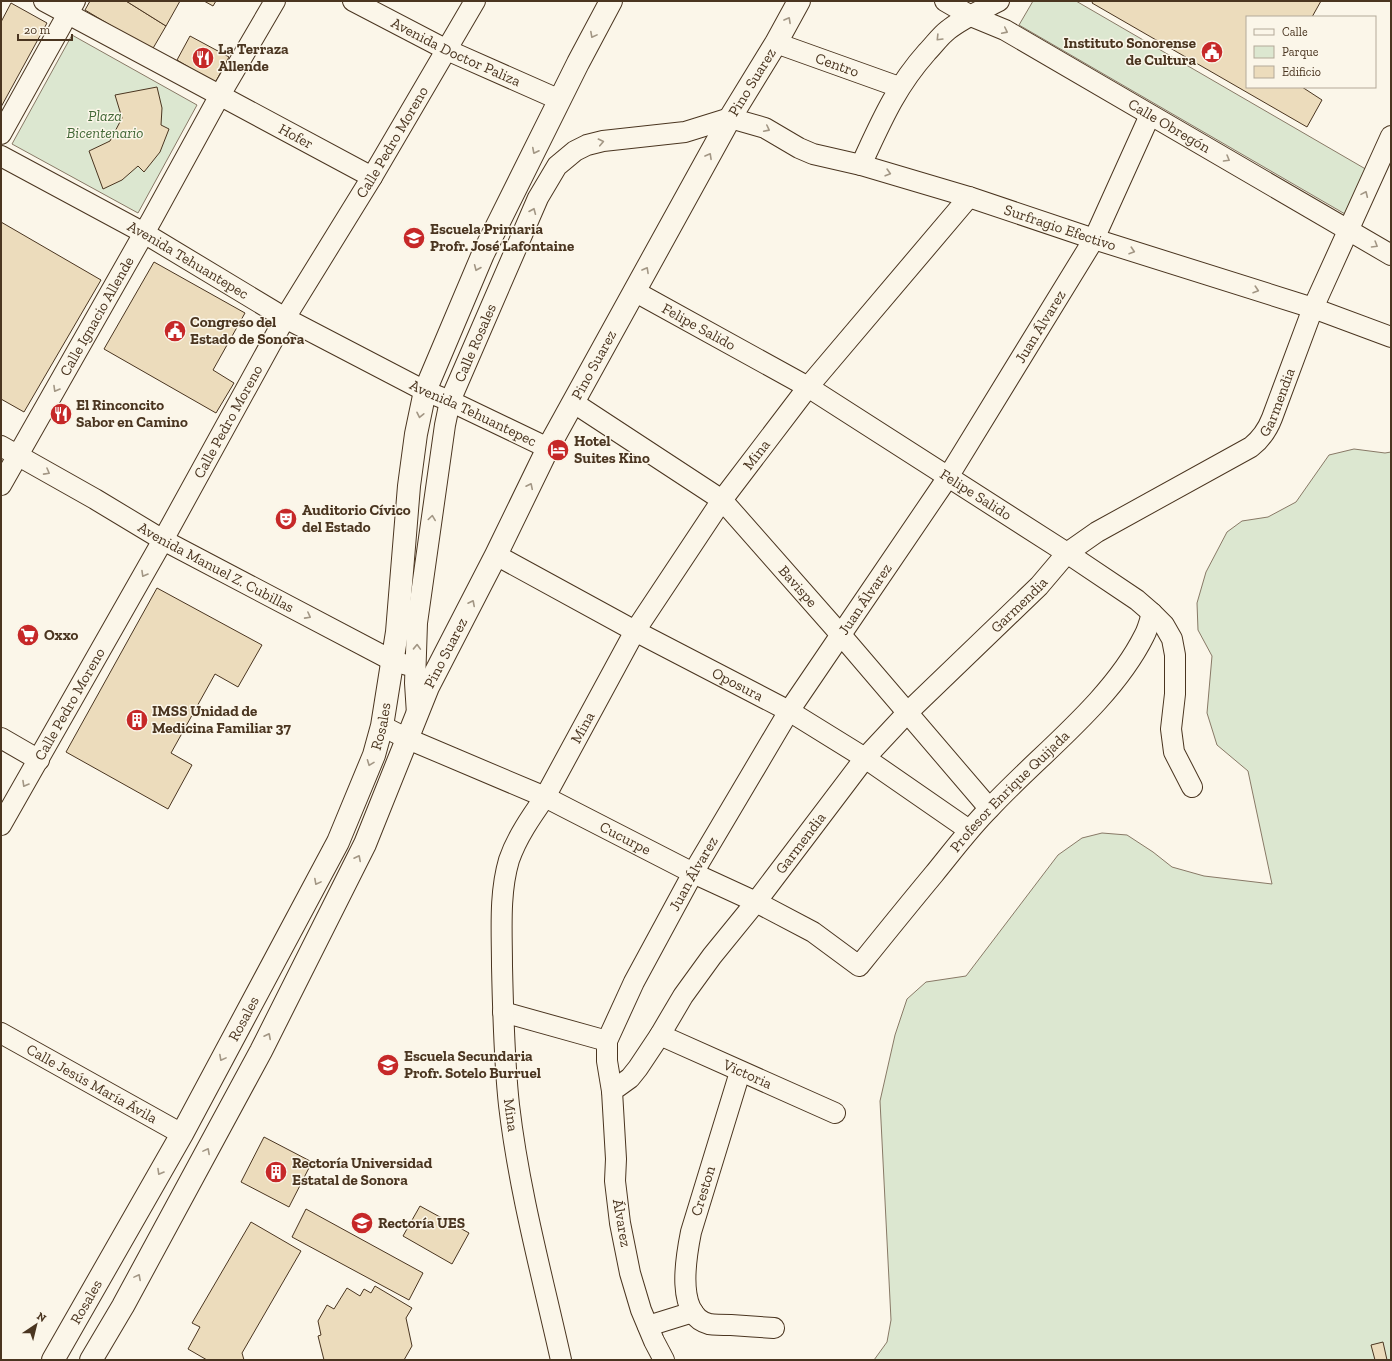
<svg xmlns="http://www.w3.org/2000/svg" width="1392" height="1361" font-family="'Zilla Slab',serif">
	<rect width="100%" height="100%" fill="#fbf6e9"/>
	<!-- green -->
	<g fill="#dce7d0" stroke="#887966">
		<polygon points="1033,1 1076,1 1369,171 1345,214 1019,25"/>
		<polygon points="72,35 197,105 138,213 12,144"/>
		<polygon points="1354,449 1385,453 1391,452 1391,1360 874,1360 887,1342 891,1320 880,1101 895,1035 907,999 926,982 966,976 1058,855 1082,838 1102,833 1127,835 1153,852 1172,867 1204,876 1272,884 1248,771 1217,745 1207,713 1212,656 1198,630 1197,603 1206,572 1227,532 1242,521 1268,517 1296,502 1329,455"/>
	</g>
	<!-- building -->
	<g fill="#ecdcbc" stroke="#4a3520">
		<polygon points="90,1 126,1 166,26 152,50 85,10"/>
		<polygon points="126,1 180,1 166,26"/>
		<polygon points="204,1 216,1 213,6"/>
		<polygon points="1093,1 1321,1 1312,17 1247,17 1247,87 1302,87 1322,100 1307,127 1092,3"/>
		<polygon points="11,3 47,23 1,107 1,22"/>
		<polygon points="190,36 229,57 215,83 177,60"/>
		<polygon points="157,87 162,108 161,125 169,129 160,152 144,172 138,166 122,180 103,189 89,151 110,141 122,118 115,95"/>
		<polygon points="1,222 101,280 24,412 1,399"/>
		<polygon points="154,262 245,313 213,370 234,383 216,413 104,349"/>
		<polygon points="157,588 262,645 238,687 215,674 171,753 192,765 168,809 66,752"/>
		<polygon points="264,1137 312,1162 289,1207 241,1182"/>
		<polygon points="420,1206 469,1233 452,1264 403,1236"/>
		<polygon points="306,1209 423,1273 409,1300 292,1237"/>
		<polygon points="251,1222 301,1251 242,1353 244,1360 207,1360 188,1349 200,1327 192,1323"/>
		<polygon points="375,1286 412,1308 406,1318 412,1346 404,1360 324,1360 318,1336 321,1335 318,1321 327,1305 334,1309 347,1288 360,1296 364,1289 371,1293"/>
		<polygon points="1383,1342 1387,1360 1375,1360 1371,1345"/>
	</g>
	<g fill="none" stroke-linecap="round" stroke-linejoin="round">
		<!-- minor casing -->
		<g stroke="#4a3520" stroke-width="22">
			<g id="minor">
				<path id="s1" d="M44 1 372 177"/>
				<path id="s2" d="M353 1 447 50 560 100"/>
				<path id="s3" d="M945 1 971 16 1005 30 1391 255"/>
				<path id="s4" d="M776 43 899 87"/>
				<polyline points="1,134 75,1"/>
				<path id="s5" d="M1 156 144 233 285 318 425 391 450 401 548 448"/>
				<path d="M861 165C881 122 895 88 927 52 934 45 940 36 948 30 963 18 982 10 999 1"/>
				<path id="s6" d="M634 291 808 387 1067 553 1137 600 1152 613 1164 625 1172 639 1175 655V694L1171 729 1174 752 1192 787"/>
				<path id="s7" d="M574 403 722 500 841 635 989 808"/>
				<path id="s8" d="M1 446 95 499 163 540 393 661 407 665"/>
				<path id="s9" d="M1 485 152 219 220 95 275 1"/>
				<path id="s10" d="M496 555 635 631 789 711 865 758 969 830"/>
				<path id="s11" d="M417 714 415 683 417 623 445 425 450 401 538 198 557 166 575 151 587 145 603 141 685 132 730 118 765 128 799 148 813 154 861 165 969 197 1094 239 1313 308 1391 337"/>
				<path id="s12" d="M382 726 408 739 545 797 693 873 756 902 813 932 859 966C884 935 909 904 934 874 952 852 969 829 989 809 1039 755 1111 702 1144 636 1148 629 1150 620 1152 613"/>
				<polyline points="1,738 39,760"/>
				<path id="s13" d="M1 825 163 540 285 318 372 177 475 1"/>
				<polyline points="503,1012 607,1041"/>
				<path id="s14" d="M1 1033 182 1134"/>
				<path id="s15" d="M660 1035 835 1113"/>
				<path d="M740 1072 691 1232C686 1257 675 1315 709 1324 716 1325 724 1325 731 1325 745 1326 760 1327 774 1328"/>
				<path id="s16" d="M612 1091 607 1061V1041L634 982 693 873 789 711 948 477 1094 239 1150 115"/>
				<polyline points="648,1326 693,1312"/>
				<path id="s17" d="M561 1360C542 1275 519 1191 509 1105 504 1059 503 1012 502 966 502 931 499 894 509 860 517 837 531 817 545 797L635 631 722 500 808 387 969 197"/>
				<path id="s18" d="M664 1360 654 1341 641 1310 630 1273 620 1223 615 1181 616 1159 612 1091 630 1078 638 1068 660 1035 683 996 712 956 756 902 865 758 907 713 1039 586 1067 553 1097 532 1251 447C1261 439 1267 431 1272 418L1313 308 1391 136"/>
			</g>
		</g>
		<!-- major casing -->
		<g stroke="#4a3520" stroke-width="24">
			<g id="major">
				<path id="s19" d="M53 1360 182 1134 338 842 374 755 382 726 397 632 409 486 416 434 425 391 483 254 578 63 611 1"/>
				<path id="s20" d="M91 1360 123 1306 261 1051 365 844 428 687 496 555 548 448 730 118 776 43 799 1"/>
			</g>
		</g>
		<!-- minor -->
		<use href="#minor" stroke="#fbf6e9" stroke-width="20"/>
		<!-- major -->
		<use href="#major" stroke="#fbf6e9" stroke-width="22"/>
	</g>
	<!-- one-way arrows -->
	<defs><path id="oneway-chevron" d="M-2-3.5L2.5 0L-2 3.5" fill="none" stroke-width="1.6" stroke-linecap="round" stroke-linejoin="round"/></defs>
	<g stroke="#a29684">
		<use href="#oneway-chevron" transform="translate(788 20) rotate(-61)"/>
		<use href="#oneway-chevron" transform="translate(1005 31) rotate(26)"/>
		<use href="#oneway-chevron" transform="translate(593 35) rotate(118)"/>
		<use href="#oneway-chevron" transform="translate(939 38) rotate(134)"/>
		<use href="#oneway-chevron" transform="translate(767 129) rotate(27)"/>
		<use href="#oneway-chevron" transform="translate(601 142) rotate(-12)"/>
		<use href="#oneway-chevron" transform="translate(535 151) rotate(117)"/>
		<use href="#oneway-chevron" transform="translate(709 156) rotate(-61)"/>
		<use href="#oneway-chevron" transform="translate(1227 159) rotate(30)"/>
		<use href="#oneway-chevron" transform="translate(888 173) rotate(16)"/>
		<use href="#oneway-chevron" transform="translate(1365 194) rotate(-66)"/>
		<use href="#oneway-chevron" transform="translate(533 211) rotate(-67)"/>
		<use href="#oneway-chevron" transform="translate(1375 245) rotate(31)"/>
		<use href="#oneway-chevron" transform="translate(1132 251) rotate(18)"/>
		<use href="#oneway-chevron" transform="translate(477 268) rotate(113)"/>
		<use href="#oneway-chevron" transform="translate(646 270) rotate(-61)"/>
		<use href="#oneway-chevron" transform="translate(1256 290) rotate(18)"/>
		<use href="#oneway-chevron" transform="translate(56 389) rotate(120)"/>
		<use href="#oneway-chevron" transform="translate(420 415) rotate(102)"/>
		<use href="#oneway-chevron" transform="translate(47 472) rotate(29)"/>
		<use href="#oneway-chevron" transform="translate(530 486) rotate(-64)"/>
		<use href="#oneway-chevron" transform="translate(432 518) rotate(-82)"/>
		<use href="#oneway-chevron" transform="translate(144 574) rotate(120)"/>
		<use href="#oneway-chevron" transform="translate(472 603) rotate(-63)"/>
		<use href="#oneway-chevron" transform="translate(308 616) rotate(28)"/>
		<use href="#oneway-chevron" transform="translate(417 647) rotate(-88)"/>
		<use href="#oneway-chevron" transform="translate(370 763) rotate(111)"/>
		<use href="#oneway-chevron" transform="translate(25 784) rotate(120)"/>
		<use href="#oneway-chevron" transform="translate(358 858) rotate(-63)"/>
		<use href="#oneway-chevron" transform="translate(317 882) rotate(118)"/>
		<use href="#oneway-chevron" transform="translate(268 1036) rotate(-63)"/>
		<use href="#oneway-chevron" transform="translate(222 1058) rotate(118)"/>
		<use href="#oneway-chevron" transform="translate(207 1151) rotate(-62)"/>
		<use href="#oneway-chevron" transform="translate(160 1172) rotate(120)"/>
		<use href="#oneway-chevron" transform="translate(138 1277) rotate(-62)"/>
	</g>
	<!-- icons -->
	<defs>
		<g id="civic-disc" transform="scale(1.15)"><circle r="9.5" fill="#c62828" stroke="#fbf6e9"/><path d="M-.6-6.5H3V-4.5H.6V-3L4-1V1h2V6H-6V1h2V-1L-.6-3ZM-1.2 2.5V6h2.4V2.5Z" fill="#fff"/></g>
		<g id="restaurant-disc" transform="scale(1.15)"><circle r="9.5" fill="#c62828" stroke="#fbf6e9"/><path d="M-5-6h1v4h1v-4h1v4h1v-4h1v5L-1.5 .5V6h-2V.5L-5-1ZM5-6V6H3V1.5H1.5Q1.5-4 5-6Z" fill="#fff"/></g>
		<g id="school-disc" transform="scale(1.15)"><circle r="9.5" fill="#c62828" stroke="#fbf6e9"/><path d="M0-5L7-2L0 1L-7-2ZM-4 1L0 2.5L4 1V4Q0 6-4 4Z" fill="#fff"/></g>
		<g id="hotel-disc" transform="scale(1.15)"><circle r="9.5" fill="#c62828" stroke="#fbf6e9"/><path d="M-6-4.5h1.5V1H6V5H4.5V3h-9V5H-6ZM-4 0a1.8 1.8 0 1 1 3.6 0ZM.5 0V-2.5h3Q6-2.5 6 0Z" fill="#fff"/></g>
		<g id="theatre-disc" transform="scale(1.15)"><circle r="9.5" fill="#c62828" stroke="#fbf6e9"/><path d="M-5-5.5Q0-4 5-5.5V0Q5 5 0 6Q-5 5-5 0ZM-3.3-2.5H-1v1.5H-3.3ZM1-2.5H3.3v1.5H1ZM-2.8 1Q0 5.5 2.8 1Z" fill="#fff"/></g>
		<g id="supermarket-disc" transform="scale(1.15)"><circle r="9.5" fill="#c62828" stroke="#fbf6e9"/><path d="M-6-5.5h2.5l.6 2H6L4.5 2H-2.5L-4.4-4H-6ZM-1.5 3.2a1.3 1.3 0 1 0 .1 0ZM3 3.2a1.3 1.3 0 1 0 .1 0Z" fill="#fff"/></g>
		<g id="building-disc" transform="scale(1.15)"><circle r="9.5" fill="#c62828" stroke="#fbf6e9"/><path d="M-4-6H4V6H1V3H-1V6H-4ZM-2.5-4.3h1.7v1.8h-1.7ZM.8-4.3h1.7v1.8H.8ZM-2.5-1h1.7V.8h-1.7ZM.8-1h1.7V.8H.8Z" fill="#fff"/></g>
		<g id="university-disc" transform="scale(1.15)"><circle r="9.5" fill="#c62828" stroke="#fbf6e9"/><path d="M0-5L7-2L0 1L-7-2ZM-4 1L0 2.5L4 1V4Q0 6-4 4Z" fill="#fff"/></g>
	</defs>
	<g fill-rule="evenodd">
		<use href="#civic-disc" x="1212" y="52"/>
		<use href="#restaurant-disc" x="203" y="58"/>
		<use href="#school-disc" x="414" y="238"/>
		<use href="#civic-disc" x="175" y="331"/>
		<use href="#restaurant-disc" x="61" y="414"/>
		<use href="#hotel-disc" x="558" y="450"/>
		<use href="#theatre-disc" x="286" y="519"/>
		<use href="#supermarket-disc" x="28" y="635"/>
		<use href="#building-disc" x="137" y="720"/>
		<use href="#school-disc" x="388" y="1065"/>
		<use href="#building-disc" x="276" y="1172"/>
		<use href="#university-disc" x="362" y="1223"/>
	</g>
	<g text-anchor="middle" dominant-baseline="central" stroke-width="3" stroke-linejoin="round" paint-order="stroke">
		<!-- poi labels -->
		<g font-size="15" font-weight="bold" fill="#4a3520" stroke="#fbf6e9" text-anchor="start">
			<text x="1196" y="43" text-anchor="end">Instituto Sonorense<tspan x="1196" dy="17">de Cultura</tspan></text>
			<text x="218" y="49">La Terraza<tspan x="218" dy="17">Allende</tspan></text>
			<text x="430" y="229">Escuela Primaria<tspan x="430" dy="17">Profr. José Lafontaine</tspan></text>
			<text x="190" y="322">Congreso del<tspan x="190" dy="17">Estado de Sonora</tspan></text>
			<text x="76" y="405">El Rinconcito<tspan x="76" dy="17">Sabor en Camino</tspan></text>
			<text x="574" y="441">Hotel<tspan x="574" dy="17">Suites Kino</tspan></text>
			<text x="302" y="510">Auditorio Cívico<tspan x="302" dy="17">del Estado</tspan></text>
			<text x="44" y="635">Oxxo</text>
			<text x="152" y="711">IMSS Unidad de<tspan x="152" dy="17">Medicina Familiar 37</tspan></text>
			<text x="404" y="1056">Escuela Secundaria<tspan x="404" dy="17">Profr. Sotelo Burruel</tspan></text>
			<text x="292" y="1163">Rectoría Universidad<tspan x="292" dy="17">Estatal de Sonora</tspan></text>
			<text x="378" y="1223">Rectoría UES</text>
		</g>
		<!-- street labels -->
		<g font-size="15" fill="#4a3520" stroke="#fbf6e9">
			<text stroke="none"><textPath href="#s2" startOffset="115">Avenida Doctor Paliza</textPath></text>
			<text stroke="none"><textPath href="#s4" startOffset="65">Centro</textPath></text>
			<text stroke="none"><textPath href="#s20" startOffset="1440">Pino Suarez</textPath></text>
			<text stroke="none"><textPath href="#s3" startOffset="257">Calle Obregón</textPath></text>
			<text stroke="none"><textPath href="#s1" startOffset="286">Hofer</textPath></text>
			<text stroke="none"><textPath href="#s13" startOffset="787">Calle Pedro Moreno</textPath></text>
			<text stroke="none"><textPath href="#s11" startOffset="1106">Surfragio Efectivo</textPath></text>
			<text stroke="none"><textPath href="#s5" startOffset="214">Avenida Tehuantepec</textPath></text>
			<text stroke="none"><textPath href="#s9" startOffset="194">Calle Ignacio Allende</textPath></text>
			<text stroke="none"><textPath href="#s16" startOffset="887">Juan Álvarez</textPath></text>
			<text stroke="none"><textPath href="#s6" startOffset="74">Felipe Salido</textPath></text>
			<text stroke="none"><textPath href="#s11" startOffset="379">Calle Rosales</textPath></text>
			<text stroke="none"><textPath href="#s20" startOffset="1116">Pino Suarez</textPath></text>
			<text stroke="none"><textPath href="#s18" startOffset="1250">Garmendia</textPath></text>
			<text stroke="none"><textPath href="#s5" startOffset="538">Avenida Tehuantepec</textPath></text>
			<text stroke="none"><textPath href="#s13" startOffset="463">Calle Pedro Moreno</textPath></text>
			<text stroke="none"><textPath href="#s17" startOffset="982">Mina</textPath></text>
			<text stroke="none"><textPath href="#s6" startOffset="398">Felipe Salido</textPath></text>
			<text stroke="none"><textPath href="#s8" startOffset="247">Avenida Manuel Z. Cubillas</textPath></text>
			<text stroke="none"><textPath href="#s7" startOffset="292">Bavispe</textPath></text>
			<text stroke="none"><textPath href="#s16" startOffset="563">Juan Álvarez</textPath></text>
			<text stroke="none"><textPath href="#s18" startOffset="914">Garmendia</textPath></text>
			<text stroke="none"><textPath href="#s20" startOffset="792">Pino Suarez</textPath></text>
			<text stroke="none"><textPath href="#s10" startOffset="274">Oposura</textPath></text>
			<text stroke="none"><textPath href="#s13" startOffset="139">Calle Pedro Moreno</textPath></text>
			<text stroke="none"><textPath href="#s19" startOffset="715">Rosales</textPath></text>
			<text stroke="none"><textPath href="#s17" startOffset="658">Mina</textPath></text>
			<text stroke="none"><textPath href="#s12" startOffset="766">Profesor Enrique Quijada</textPath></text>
			<text stroke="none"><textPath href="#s12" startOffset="268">Cucurpe</textPath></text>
			<text stroke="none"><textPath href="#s18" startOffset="590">Garmendia</textPath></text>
			<text stroke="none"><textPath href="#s16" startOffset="239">Juan Álvarez</textPath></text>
			<text stroke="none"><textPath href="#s19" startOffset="391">Rosales</textPath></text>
			<text stroke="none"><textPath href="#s15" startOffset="96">Victoria</textPath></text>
			<text stroke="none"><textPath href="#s14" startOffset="104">Calle Jesús María Ávila</textPath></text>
			<text transform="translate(511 1115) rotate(82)">Mina</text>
			<text transform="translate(703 1191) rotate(-73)">Creston</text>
			<text transform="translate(622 1223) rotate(80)">Álvarez</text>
			<text stroke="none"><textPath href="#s19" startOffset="67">Rosales</textPath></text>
		</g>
		<!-- park labels -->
		<g font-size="15" font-style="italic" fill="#436837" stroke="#fbf6e9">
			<text x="105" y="116">Plaza<tspan x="105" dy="17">Bicentenario</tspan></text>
		</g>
	</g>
	<!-- border -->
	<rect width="1392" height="1361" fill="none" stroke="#4a3520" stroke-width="4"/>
	<!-- legend -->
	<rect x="1246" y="16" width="130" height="72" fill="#fbf6e9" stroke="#b4a999"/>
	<rect x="1254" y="29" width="20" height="6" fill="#fbf6e9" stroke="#b4a999"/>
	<text x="1282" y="36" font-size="12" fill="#4a3520">Calle</text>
	<rect x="1254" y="46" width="20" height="12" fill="#dce7d0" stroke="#b4a999"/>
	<text x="1282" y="56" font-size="12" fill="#4a3520">Parque</text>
	<rect x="1254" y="66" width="20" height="12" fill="#ecdcbc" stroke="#b4a999"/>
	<text x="1282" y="76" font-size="12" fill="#4a3520">Edificio</text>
	<!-- north arrow -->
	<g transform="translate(36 1325) rotate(35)" stroke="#fbf6e9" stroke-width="3" paint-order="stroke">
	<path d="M0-3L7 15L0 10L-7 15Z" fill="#4a3520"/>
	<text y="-6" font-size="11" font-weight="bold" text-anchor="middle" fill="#4a3520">N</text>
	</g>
	<!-- scale -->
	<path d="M18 34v6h54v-6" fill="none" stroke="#4a3520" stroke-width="2"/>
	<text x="24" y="34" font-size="12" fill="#4a3520" stroke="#fbf6e9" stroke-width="3" paint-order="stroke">20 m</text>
</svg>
